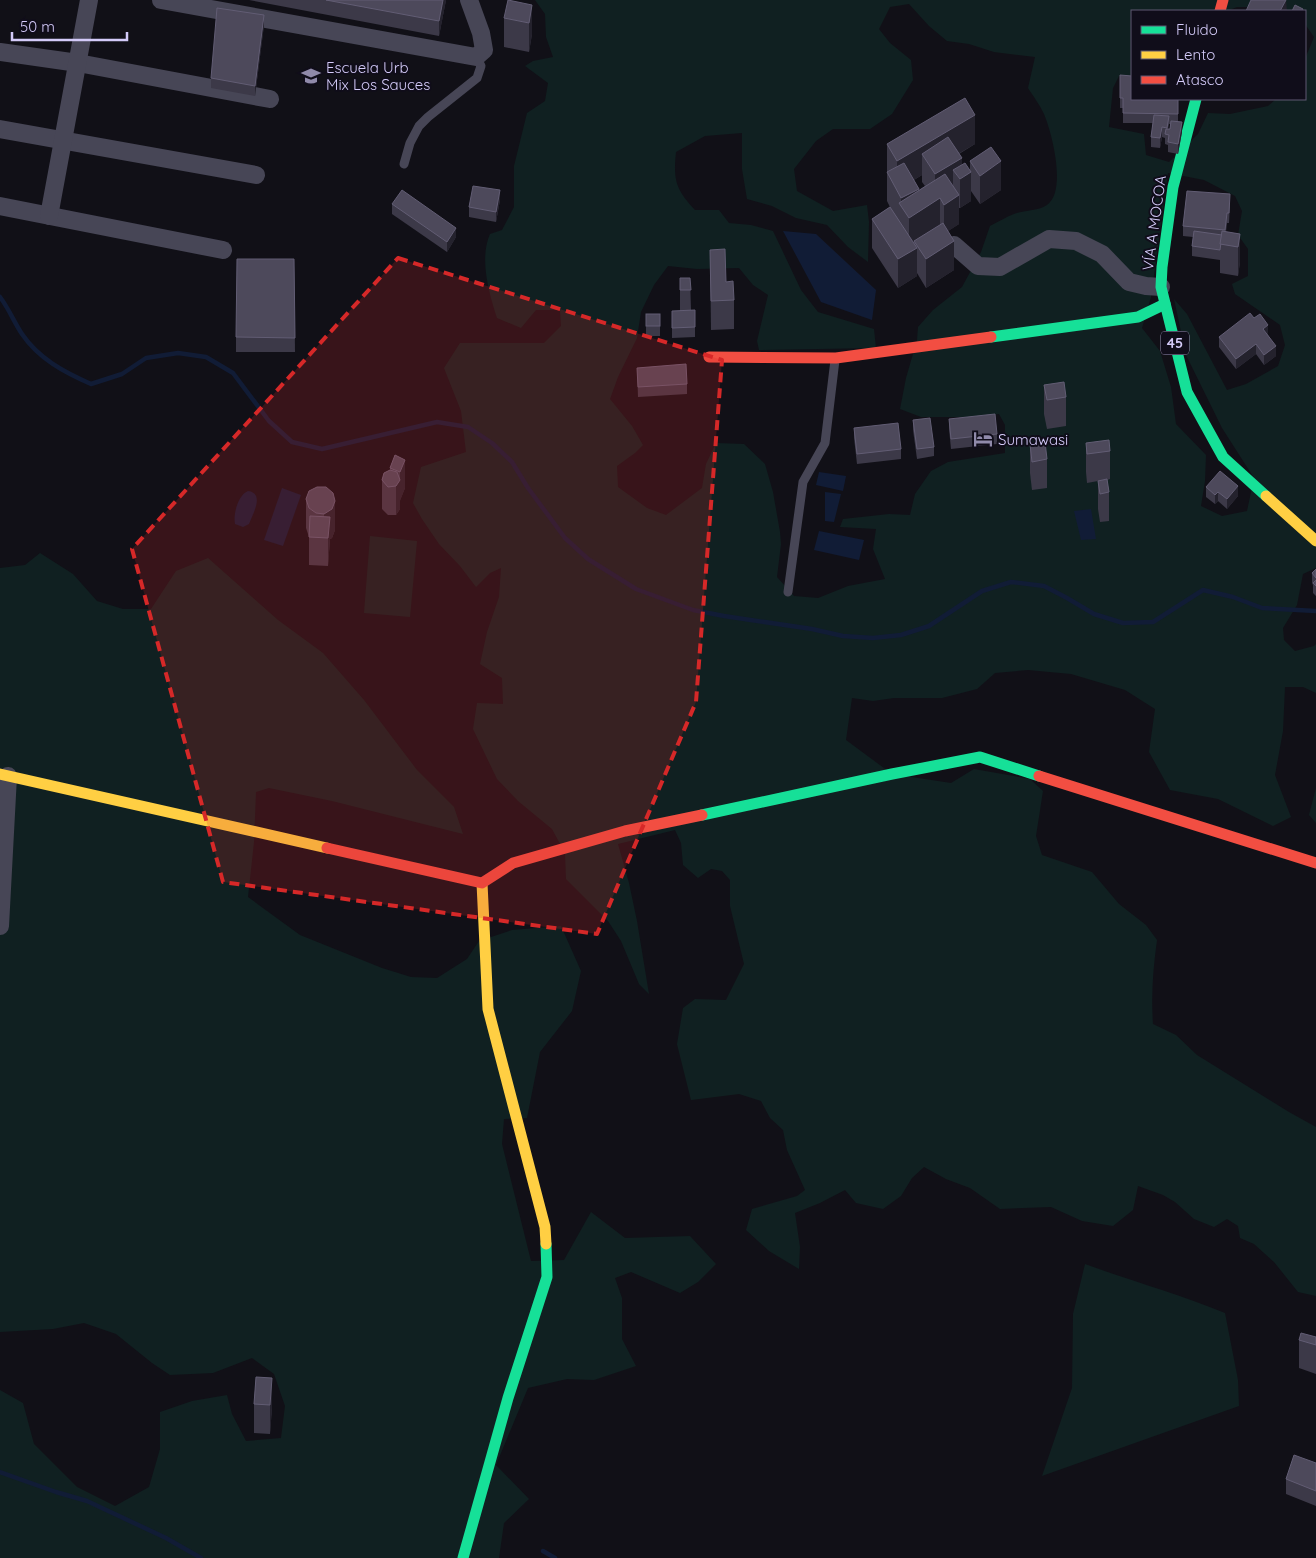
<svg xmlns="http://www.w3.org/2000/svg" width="1316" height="1558" font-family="Quicksand,sans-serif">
	<rect width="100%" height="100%" fill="#111017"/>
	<!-- green -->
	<g fill="#102021" fill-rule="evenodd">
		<path d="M535 0H1316V568L1303 574 1297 605 1283 628 1284 640 1295 651 1314 646 1316 644V693L1303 687H1285L1283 731 1275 775 1291 817 1273 826 1218 799 1170 790 1149 752 1155 709 1125 690 1071 674 1028 670 995 673 977 689 942 698H894L873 701 852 698 846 740 892 774 951 783 974 769 1030 779 1043 791 1036 836 1042 855 1092 872 1119 904 1146 925 1157 940C1153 969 1151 995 1153 1024L1176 1035 1197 1055 1289 1112 1316 1127V1296L1298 1292 1274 1262 1254 1244 1240 1238 1238 1226 1227 1219 1214 1227 1194 1219 1175 1202 1163 1195 1138 1186 1133 1210 1113 1226 1082 1221 1051 1207 1000 1209 970 1188 946 1179 924 1167 912 1178 901 1196 883 1209 856 1203 845 1190 820 1203 795 1213 800 1247 799 1269 769 1251 746 1230 752 1209 797 1196 805 1190 787 1150 783 1130 770 1118 761 1101 739 1094 691 1100 677 1044 683 1008 695 999 726 1000 744 964 730 906V880L722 871 711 869 698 878 683 865 681 843 675 830 618 844 629 883 637 921 649 994 639 984 621 941 608 921 566 879 565 853 552 829 518 801 497 779 473 729 477 703 503 704 502 678 480 664 487 632 499 597 501 568 490 573 476 587 460 566 439 544 422 519 413 503 421 467 466 452 461 411 444 368 460 343H544L561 326 560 310H536L521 328 497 318C489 293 479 259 490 234L502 230 514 207V166L527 113 545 101 548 83 525 66 533 61 553 57 546 37 545 14ZM909 4 929 26 947 41 969 44 994 52 1035 57 1028 88C1033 96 1040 105 1044 114 1052 133 1067 191 1047 205 1039 211 1024 210 1014 214 1006 217 998 222 990 226L981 252 962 287 933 310 918 327 917 340 906 378 900 409 921 417H970L999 414 1005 425V453L948 462 931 471 915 494 910 515 889 514 843 519 840 527 876 529 873 549 885 579 848 586 818 598 794 596 777 577 781 544 780 532 773 492 765 464 744 444 716 443 706 464 702 488 666 515 647 508 618 487 617 466 635 453 643 445 632 426 610 399 618 377 637 338 641 312 654 285 668 266 697 269 739 268 753 285 768 295 757 341 759 350 876 348 874 329 818 312 801 290 773 231 751 225 729 223 719 210H695C676 189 673 181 676 152L705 136 742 133V169L747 199 772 206 796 218 827 225 848 247 868 262 869 222 867 205 833 211 797 191 794 169 816 141 833 129H870L892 114 913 80 911 60 890 43 879 29 890 7ZM1237 7H1266L1278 11H1305V24L1314 37 1305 59V99H1276L1268 106 1230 114 1208 113 1198 134 1169 162 1146 155 1144 134 1109 127 1113 88 1119 76 1132 77V11H1227ZM1168 173 1204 180 1235 196 1242 211 1238 235 1248 249V276L1232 284 1235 294 1280 325 1285 345 1278 366 1246 384 1227 390 1187 314 1174 299 1186 355 1222 428 1254 478 1247 511 1222 516 1201 506 1205 481 1206 455 1176 424 1171 387 1160 351 1142 328 1151 297Z"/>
		<polygon points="370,536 417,541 410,617 364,613"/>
		<polygon points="40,553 73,574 97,601 123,609 151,609 176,571 208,558 278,620 323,653 364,700 417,770 454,807 463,834 332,801 269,788 256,792 254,842 248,897 300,935 382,968 411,977 437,978 467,959 479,941 512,930 561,926 581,971 572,1011 540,1052 527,1118 504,1119 502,1144 531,1261 564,1260 591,1212 625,1238 690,1236 716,1264 698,1282 680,1293 631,1272 615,1278 622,1298 622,1339 636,1366 594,1380 567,1379 528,1388 496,1465 529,1499 504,1523 499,1558 0,1558 0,1390 23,1403 34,1444 77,1487 115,1506 149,1487 160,1449 160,1412 192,1401 227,1395 232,1414 246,1441 281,1438 285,1406 274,1374 252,1358 213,1373 170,1375 152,1363 116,1334 84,1323 53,1329 0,1332 0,568 25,565"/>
		<polygon points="1316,788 1316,823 1309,815"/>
		<path d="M1085 1264C1131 1281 1179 1294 1225 1313L1238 1380 1239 1406 1042 1476 1072 1388 1073 1314Z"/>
	</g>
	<!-- water -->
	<g fill="#111c36">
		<polygon points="783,231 816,234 876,290 872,320 821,302"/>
		<polygon points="819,472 846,476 843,491 816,485"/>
		<polygon points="282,488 301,495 283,546 264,540"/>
		<path d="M248 491C265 493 253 514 249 524L243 527 235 524C233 514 238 495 248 491Z"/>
		<polygon points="825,492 841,494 834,522 825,521"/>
		<polygon points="1091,509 1096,539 1081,540 1074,511"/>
		<polygon points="819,531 864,540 859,560 814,550"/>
	</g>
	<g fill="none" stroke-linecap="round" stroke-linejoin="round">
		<!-- stream -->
		<g stroke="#111c36" stroke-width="4.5">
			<path d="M0 297C9 309 14 322 22 334 39 359 64 372 91 384L122 374 146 358 178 353 206 357 233 373 269 421 292 442 322 449 437 422 468 427 492 443 512 462 528 488 565 538 588 559 636 589 693 610 724 616 812 629 843 636 873 638 901 635 929 626 982 591 1011 582 1044 586 1067 598 1094 614 1123 623 1153 622 1203 590 1233 597 1262 608 1316 611"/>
			<polyline points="0,1472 56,1492 87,1501 166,1538 201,1558"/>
			<polyline points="543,1551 555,1558"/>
		</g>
		<!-- lane -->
		<g stroke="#474656" stroke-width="9">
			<polyline points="404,164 410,143 419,126 428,117 477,78 481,66 476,57"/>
			<polyline points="788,592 803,482 825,443 835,360"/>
		</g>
		<!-- street -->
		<g stroke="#474656" stroke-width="18">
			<polyline points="161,0 476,57 484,50 481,33 469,0"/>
			<polyline points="0,52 78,63 270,99"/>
			<polyline points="0,129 256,175"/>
			<polyline points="0,206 223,250"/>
			<polyline points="49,216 89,0"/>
			<polyline points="954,245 978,266 1000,267 1049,239 1076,241 1102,254 1129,282 1146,286 1161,287"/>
			<polyline points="0,926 8,776"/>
		</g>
		<!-- fast -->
		<g stroke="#16e098" stroke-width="11">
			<polyline points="1196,99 1173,187 1162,267 1161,287 1187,392 1223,457 1266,496"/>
			<polyline points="991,337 1138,317 1165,304"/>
			<polyline points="702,815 892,774 980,757 1039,776"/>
			<polyline points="463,1558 508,1398 547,1277 546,1244"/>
		</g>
		<!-- slow -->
		<g stroke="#ffcf43" stroke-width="11">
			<polyline points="1266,496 1316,541"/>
			<polyline points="0,774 327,848"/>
			<polyline points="482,883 488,1009 545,1227 546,1244"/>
		</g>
		<!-- jam -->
		<g stroke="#f24e42" stroke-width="11">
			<polyline points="1220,11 1223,0"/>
			<polyline points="709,357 836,358 991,337"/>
			<polyline points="1039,776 1316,863"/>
			<polyline points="327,848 482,883 513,863 625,831 702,815"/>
		</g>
	</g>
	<!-- wall -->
	<g fill="#3c3948" fill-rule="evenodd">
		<polygon points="249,0 446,0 439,36"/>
		<polygon points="532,5 532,34 529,52 504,47 504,18"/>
		<polygon points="264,25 255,96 211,88 211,78"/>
		<path d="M1120 75 1178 99V122L1182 132 1178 154 1168 152V145L1165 144V138L1162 137 1160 148 1151 147V137L1153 123H1123V108H1120ZM1169 124H1171L1170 129H1168Z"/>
		<path d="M887 144H975L959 154 962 165 970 172V161L1001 190 980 204 971 191V201L960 208H959V224L948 231 954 270 926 288 917 273V276L898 288 872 248V219L890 207 887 201ZM922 175V182L925 186 919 190 914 180Z"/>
		<polygon points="500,200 496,222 469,217 469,207"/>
		<polygon points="392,204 456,237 447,252 392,214"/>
		<polygon points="1230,204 1229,223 1227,223 1226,232 1240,234 1240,262 1238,276 1220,273 1220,260 1192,256 1192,246 1193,237 1183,236 1183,226"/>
		<polygon points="710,250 726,282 734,300 734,329 711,330"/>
		<polygon points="294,259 295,352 236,352 236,337"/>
		<polygon points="680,278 690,278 691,310 695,310 695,337 672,338 672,311 680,311"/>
		<rect x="646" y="314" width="14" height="22"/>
		<polygon points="1268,335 1276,356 1264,365 1256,354 1236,369 1219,347 1219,337"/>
		<polygon points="637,368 687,384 687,394 638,397"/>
		<polygon points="1044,385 1066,397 1066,426 1047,429 1044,414"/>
		<polygon points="949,419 997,434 997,444 951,449 949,429"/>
		<polygon points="913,420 934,447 934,456 917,459 913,430"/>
		<polygon points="854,428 901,449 901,459 857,464 854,438"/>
		<polygon points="1086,443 1110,451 1110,479 1107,480 1109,492 1109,521 1100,522 1098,509 1098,481 1087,483 1086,472"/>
		<polygon points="1030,444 1047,459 1047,488 1032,490 1030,473"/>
		<polygon points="395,455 405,488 400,500 400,509 396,515 388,515 382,509 382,480 390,470 390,468"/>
		<polygon points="317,487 335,530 332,538 330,539 328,566 309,565 309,537 306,528 306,499"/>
		<polygon points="1206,487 1238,496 1227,509 1218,501 1215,504 1206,497"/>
		<polygon points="1316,569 1316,596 1313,593 1313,585 1312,583 1312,573"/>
		<polygon points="1316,1337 1316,1374 1299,1368 1299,1340"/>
		<polygon points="256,1377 272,1407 270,1434 254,1433 254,1404"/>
		<polygon points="1316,1463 1316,1506 1286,1494 1286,1479"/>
	</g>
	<!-- shaded-wall -->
	<g fill="#24222d">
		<polygon points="443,0 446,0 439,36 439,21"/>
		<polygon points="1286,0 1287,11 1280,11"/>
		<polygon points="532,5 532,34 529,52 529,23"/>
		<polygon points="264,15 264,25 255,96 255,86"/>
		<polygon points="975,115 975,144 932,169 922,154 922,175 897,190 897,161"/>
		<polygon points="1182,122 1182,132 1178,154 1178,144"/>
		<polygon points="1162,127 1162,137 1160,148 1160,138"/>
		<polygon points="962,158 962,178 971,172 971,201 960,208 960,179 953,170 953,192 940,198 940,227 914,241 914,244 909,247 909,218 901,205 901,198 919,189 919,212 935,201 935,174"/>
		<polygon points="1001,161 1001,190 980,204 980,176"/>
		<polygon points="500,190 500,200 496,222 496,212"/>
		<polygon points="959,195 959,224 944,234 944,205"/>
		<polygon points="456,228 456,237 447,252 447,242"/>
		<polygon points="1240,234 1240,262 1238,276 1238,247"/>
		<polygon points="954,241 954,270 926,288 926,259"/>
		<polygon points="917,248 917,276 898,288 898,259"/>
		<polygon points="1268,325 1268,335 1263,339 1263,329"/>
		<polygon points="1256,344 1256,354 1236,369 1236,359"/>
		<polygon points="1276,346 1276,356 1264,365 1264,355"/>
		<polygon points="405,460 405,488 400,501 400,472"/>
		<polygon points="400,480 400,509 396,515 396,486"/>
		<polygon points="1238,486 1238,496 1227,509 1227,499"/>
		<polygon points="1218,492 1218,501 1215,504 1215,495"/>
		<polygon points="335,501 335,530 332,538 330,539 328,566 328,538 324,537 324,514"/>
		<polygon points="272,1378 272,1407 270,1434 270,1405"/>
	</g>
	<!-- building -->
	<g fill="#4d495b" stroke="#625d74">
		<polygon points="326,0 443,0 439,21"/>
		<polygon points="508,0 532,5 529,23 504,18"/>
		<polygon points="1251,0 1286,0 1280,11 1246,11"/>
		<polygon points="1295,5 1303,9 1302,11 1292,11"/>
		<polygon points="217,8 264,15 255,86 211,78"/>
		<polygon points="1120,75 1132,76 1132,99 1178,99 1178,114 1123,113 1123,98 1120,98"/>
		<polygon points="965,98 975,115 897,161 887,144"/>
		<polygon points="1154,115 1169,116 1167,128 1162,127 1160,138 1151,137"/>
		<polygon points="1171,121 1182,122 1178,144 1168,142 1169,135 1165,134 1166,129 1170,129"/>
		<polygon points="948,137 962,158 935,174 922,154"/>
		<polygon points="991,147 1001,161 980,176 970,161"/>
		<polygon points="904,163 919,189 901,198 887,172"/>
		<polygon points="965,163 971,172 960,179 953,170"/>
		<polygon points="945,174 959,195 944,205 940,198 909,218 899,203"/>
		<polygon points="473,186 500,190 496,212 469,207"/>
		<polygon points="402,190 456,228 447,242 392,204"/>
		<polygon points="1187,191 1230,194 1229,213 1227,213 1225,230 1183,226"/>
		<polygon points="890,207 917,248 898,259 872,219"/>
		<polygon points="943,223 954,241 926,259 914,241"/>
		<polygon points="1194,231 1222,235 1220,250 1192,246"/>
		<polygon points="1222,231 1240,234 1238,247 1220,244"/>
		<polygon points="725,249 726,282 733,281 734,300 711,301 710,250"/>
		<polygon points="237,259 294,259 295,338 236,337"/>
		<polygon points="680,278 690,278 691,290 680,290"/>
		<polygon points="695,310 695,327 672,328 672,311"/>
		<polygon points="1250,313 1254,318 1260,314 1268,325 1263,329 1276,346 1264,355 1256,344 1236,359 1219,337"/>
		<rect x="646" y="314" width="14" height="12"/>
		<polygon points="686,364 687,384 638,387 637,368"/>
		<polygon points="1064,382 1066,397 1047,400 1044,385"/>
		<polygon points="995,414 997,434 951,439 949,419"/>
		<polygon points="930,418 934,447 917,449 913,420"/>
		<polygon points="898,423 901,449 857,454 854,428"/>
		<polygon points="1109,440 1110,451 1087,454 1086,443"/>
		<polygon points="1045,442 1047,459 1032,462 1030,444"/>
		<polygon points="395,455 405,460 400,472 390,468"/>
		<polygon points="390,470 397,472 400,480 396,486 388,487 382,480 384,473"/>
		<polygon points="1220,471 1238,486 1227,499 1218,492 1215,495 1206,487"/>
		<polygon points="1107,479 1109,492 1100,494 1098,481"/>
		<polygon points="317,487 326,487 333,493 335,501 332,509 324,514 316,513 309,508 306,499 309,491"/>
		<polygon points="310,516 330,517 328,538 309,537"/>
		<polygon points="1316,569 1316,578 1312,573"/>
		<polygon points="1316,580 1316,586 1313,583"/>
		<polygon points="1301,1333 1316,1337 1316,1345 1299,1340"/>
		<polygon points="256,1377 272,1378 270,1405 254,1404"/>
		<polygon points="1294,1455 1316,1463 1316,1491 1286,1479"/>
	</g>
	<!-- marked area -->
	<path fill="#d62828" fill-opacity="0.2" stroke="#d62828" stroke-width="4" stroke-dasharray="10 6" stroke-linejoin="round" d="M398 258 722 360 696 702 597 934 223 882 132 549Z"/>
	<!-- icons -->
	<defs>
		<g id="school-bare" transform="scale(1.5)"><path d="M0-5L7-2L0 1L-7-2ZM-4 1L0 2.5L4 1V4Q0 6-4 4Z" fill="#908aaa" stroke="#100d1a" stroke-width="2.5" paint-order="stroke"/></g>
		<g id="hotel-bare" transform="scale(1.5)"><path d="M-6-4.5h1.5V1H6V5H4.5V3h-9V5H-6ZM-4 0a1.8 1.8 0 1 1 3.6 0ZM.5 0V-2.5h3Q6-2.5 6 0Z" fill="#908aaa" stroke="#100d1a" stroke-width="2.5" paint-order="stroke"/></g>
	</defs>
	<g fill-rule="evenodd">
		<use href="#school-bare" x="311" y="76"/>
		<use href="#hotel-bare" x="983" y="439"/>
	</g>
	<g text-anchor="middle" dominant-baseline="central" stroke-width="4" stroke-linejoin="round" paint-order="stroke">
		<!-- shield labels -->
		<rect fill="#100d1a" stroke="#9992b6" stroke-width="1" x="1161" y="331.5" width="28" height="23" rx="4"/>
		<g font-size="14" font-weight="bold" fill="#d4cbf9">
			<text x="1175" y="343">45</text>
		</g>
		<!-- poi labels -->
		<g font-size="15" fill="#d4cbf9" stroke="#100d1a" text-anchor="start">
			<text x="326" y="67">Escuela Urb<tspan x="326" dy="17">Mix Los Sauces</tspan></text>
			<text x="998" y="439">Sumawasi</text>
		</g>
		<!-- street labels -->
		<g font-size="15" fill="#d4cbf9" stroke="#100d1a">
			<text transform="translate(1154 223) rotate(-82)">VÍA A MOCOA</text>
		</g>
	</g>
	<!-- legend -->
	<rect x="1131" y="10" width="175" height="90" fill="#100d1a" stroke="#5e5973"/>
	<rect x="1141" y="26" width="25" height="8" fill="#16e098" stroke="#5e5973"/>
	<text x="1176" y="35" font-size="15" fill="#d4cbf9">Fluido</text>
	<rect x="1141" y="51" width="25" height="8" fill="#ffcf43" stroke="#5e5973"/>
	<text x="1176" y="60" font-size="15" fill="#d4cbf9">Lento</text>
	<rect x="1141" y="76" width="25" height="8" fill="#f24e42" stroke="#5e5973"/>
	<text x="1176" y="85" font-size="15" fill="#d4cbf9">Atasco</text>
	<!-- scale -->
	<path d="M12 32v8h115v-8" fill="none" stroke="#d4cbf9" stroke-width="2.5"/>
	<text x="20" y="32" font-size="15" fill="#d4cbf9" stroke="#100d1a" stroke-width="4" paint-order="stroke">50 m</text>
</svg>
